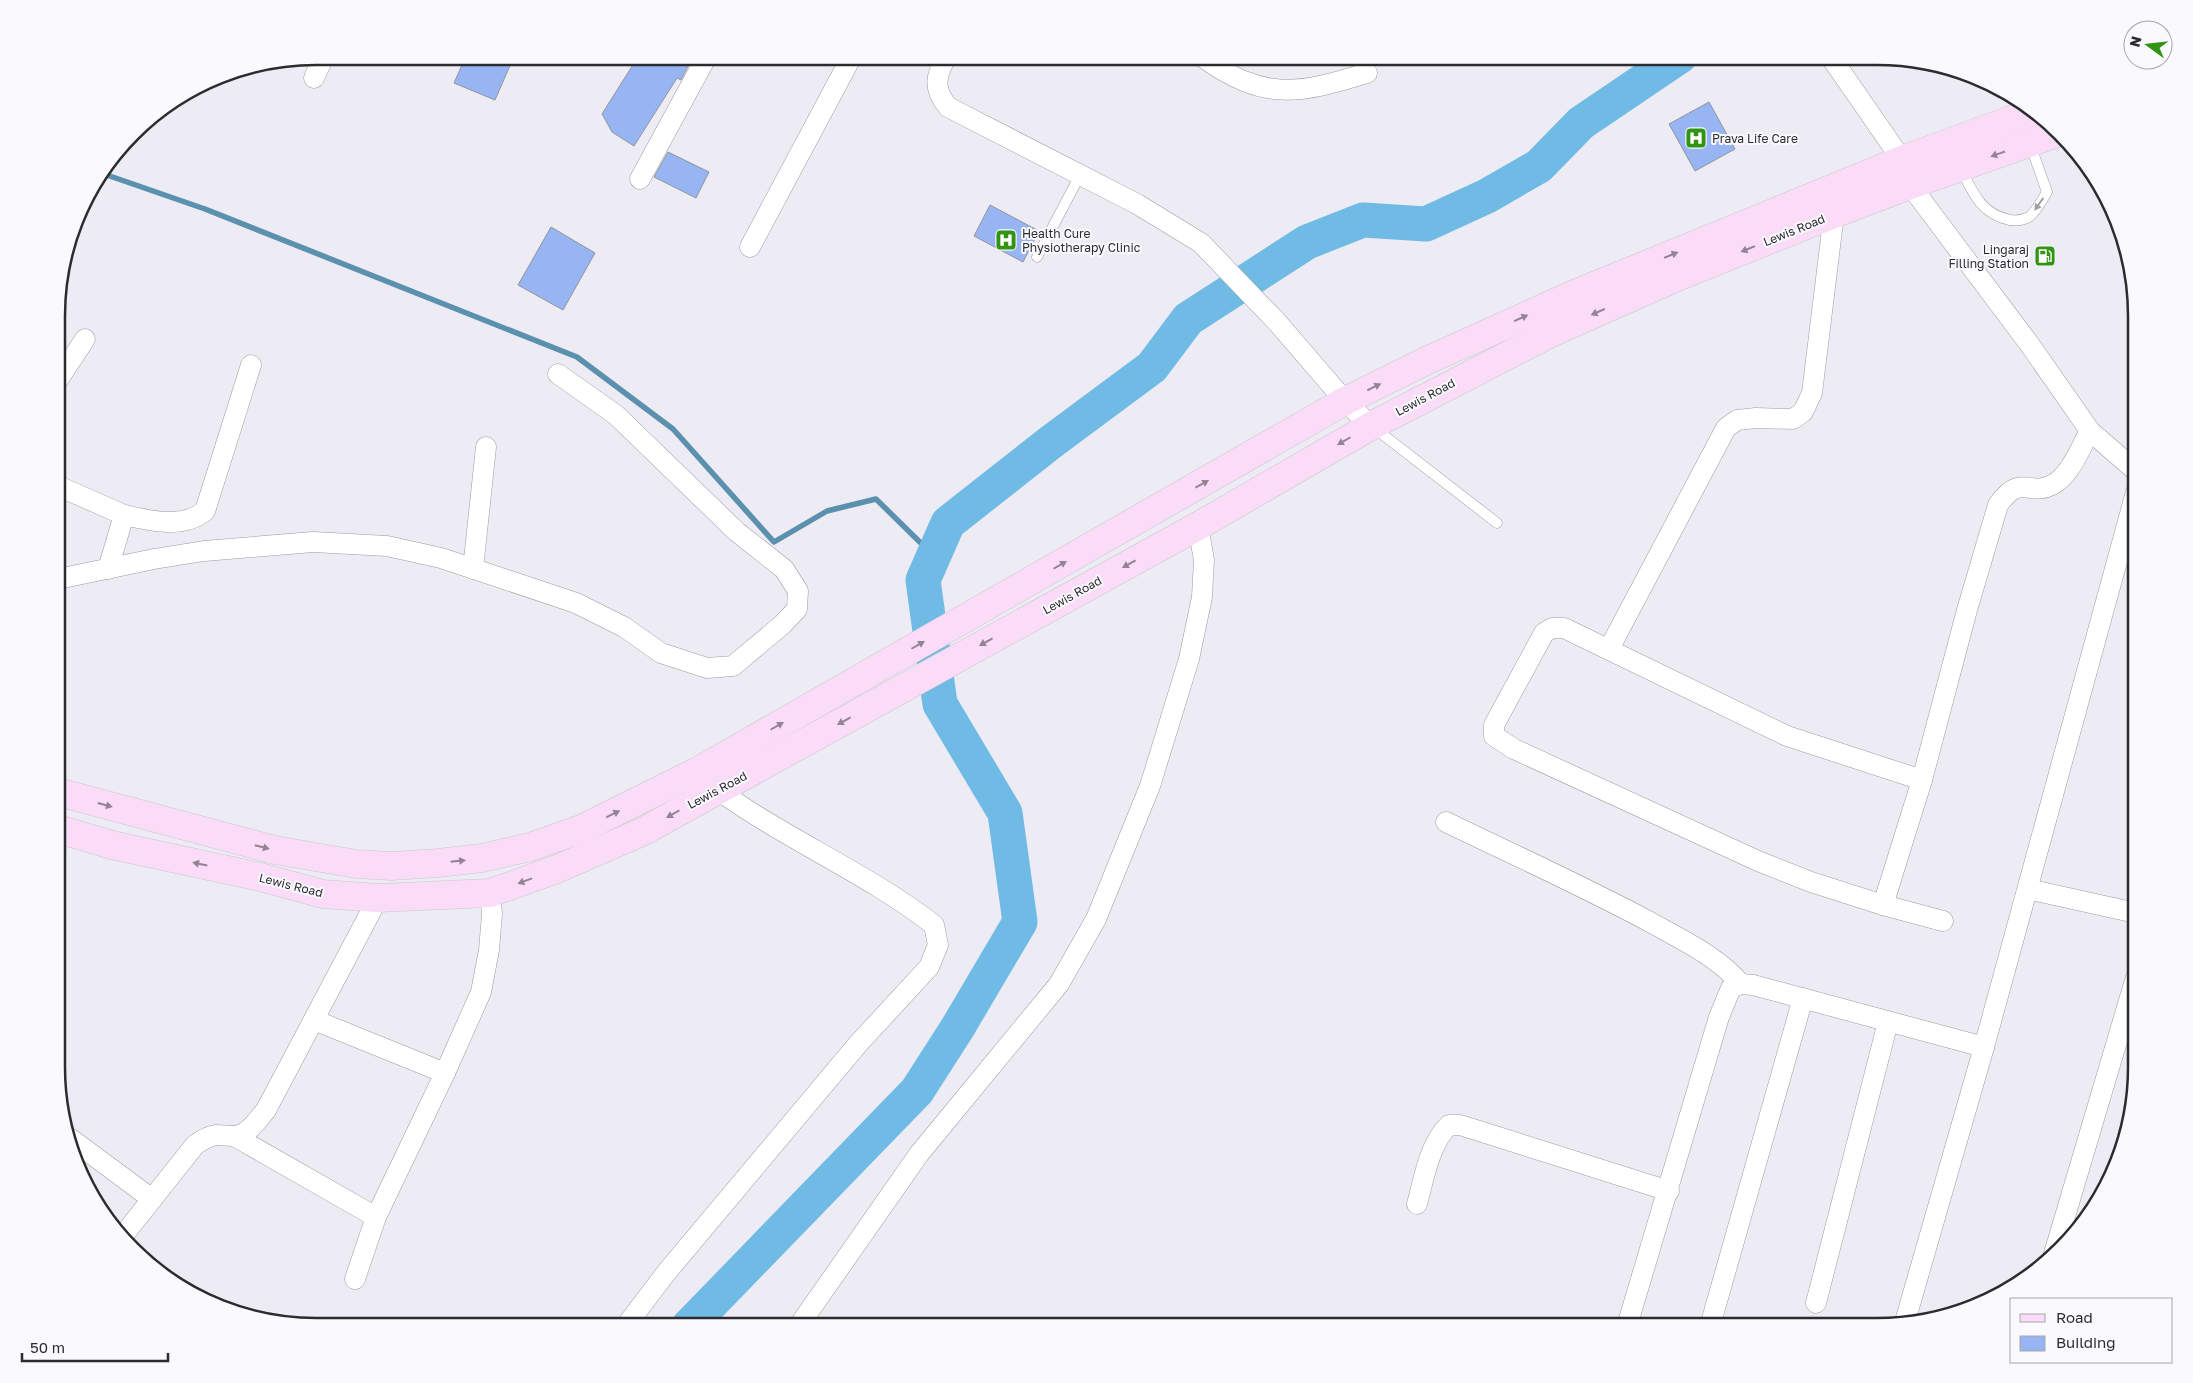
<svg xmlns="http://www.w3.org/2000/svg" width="2193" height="1383" font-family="'Golos Text',sans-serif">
	<rect width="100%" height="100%" fill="#edebf3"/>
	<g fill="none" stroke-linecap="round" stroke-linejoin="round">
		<!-- stream -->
		<polyline stroke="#5b90ae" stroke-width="5.5" points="104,174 205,209 577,357 673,429 774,542 827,511 876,499 934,556"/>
		<!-- river -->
		<polyline stroke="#6fbbe5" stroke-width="35" points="688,1327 917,1091 958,1027 1020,922 1005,813 940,704 923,580 948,523 1051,442 1152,367 1188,319 1307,242 1363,220 1426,224 1487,196 1539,166 1581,123 1680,56"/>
	</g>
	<!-- building -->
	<g fill="#97b4f3" stroke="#92959c">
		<polygon points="466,56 501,56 512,61 495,100 454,83"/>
		<polygon points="645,56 693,56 681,80 677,78 634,146 612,132 602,114 636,60 641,64"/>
		<polygon points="1709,102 1735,149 1695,171 1669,124"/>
		<polygon points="668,152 709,172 696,198 654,177"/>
		<polygon points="990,205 1039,231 1023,262 974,236"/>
		<polygon points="551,227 595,253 563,310 518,285"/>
	</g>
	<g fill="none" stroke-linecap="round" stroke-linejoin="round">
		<!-- lane casing -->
		<g stroke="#9d9ba3" stroke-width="11">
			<g id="lane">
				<path d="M1961 169C1973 193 1981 214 2010 220 2016 221 2023 220 2029 217 2036 212 2042 200 2047 192L2030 144"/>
				<polyline points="1037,257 1080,175"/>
				<polyline points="1373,427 1497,523"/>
			</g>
		</g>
		<!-- street casing -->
		<g stroke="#9d9ba3" stroke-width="21">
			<g id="street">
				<path d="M947 56C935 76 933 89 948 107L1137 204 1201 243 1277 322 1345 401 1371 426"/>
				<path d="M1201 56C1264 102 1298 94 1367 73"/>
				<polyline points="1830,56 1902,160"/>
				<polyline points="314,78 324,56"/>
				<polyline points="640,179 707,56"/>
				<polyline points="1910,185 2030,345 2090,431 2136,471"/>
				<polyline points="750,247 852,56"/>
				<polyline points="58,380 85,339"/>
				<polyline points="58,486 124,515"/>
				<path d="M108 569 124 515C151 521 182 529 205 511L251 365"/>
				<polyline points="473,569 486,447"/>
				<polyline points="58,579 154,559 204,551 313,542 387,546 441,558 576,603 624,627 661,653 707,668 733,666 783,624 797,609 798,591 784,569 737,532 616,415 558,374"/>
				<polyline points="1609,649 1726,428 1737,420 1756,418 1793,419 1803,412 1812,393 1834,214"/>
				<polyline points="1922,780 1787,736 1564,628 1552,628 1544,633 1494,725 1494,736 1514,749 1758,861 1811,882 1883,905 1943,921"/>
				<path d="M1446 822C1514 855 1583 886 1650 922 1682 940 1717 956 1741 984"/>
				<polyline points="2028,889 2136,913"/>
				<path d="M1883 905 1922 780 1967 610 1998 505C2022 472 2028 497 2052 485 2071 475 2080 448 2090 431"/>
				<polyline points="314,1020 445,1073"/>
				<polyline points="234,1136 376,1217"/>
				<polyline points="71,1139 152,1199"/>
				<path d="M1417 1204C1424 1179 1429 1144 1449 1125H1460L1669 1191"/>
				<path d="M122 1237 195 1145C202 1140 208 1136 216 1135 226 1135 235 1138 244 1133 253 1128 259 1118 266 1110L378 898"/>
				<polyline points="2053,1257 2136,977"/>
				<polyline points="355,1279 376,1217 445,1073 481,992 489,950 492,914 490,893"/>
				<polyline points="1816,1303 1888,1022"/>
				<polyline points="1904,1325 1984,1047 2136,492"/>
				<polyline points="1627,1326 1719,1017 1731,988 1741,984 1753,985 1984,1047"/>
				<polyline points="1710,1326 1803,998"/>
				<path d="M625 1327 666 1273 858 1044 929 967 938 945 934 925C867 873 787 840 718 790"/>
				<polyline points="798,1327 919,1154 1059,984 1096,919 1150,786 1189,659 1202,597 1204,560 1198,526"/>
			</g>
		</g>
		<!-- primary casing -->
		<g stroke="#c8c8c9" stroke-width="29">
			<g id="primary">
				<polyline points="58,792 275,850 356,864 391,866 438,863 482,858 530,847 581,829 698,771 1345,401 1426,361 1572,295 1902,160 2035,111"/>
				<polyline points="58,829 112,845 260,877 323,894 378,898 490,893 557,869 642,832 1198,526 1371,426 1549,334 1682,275 1834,214 1910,185 2060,132"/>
			</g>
		</g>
		<!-- lane -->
		<use href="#lane" stroke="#fff" stroke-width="10"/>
		<!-- street -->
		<use href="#street" stroke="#fff" stroke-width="20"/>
		<!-- primary -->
		<use href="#primary" stroke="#fadbf8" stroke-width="28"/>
	</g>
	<!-- one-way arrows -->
	<defs><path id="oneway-solid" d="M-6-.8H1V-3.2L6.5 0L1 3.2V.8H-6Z" transform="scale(1.25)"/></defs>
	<g fill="#938394">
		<use href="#oneway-solid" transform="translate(1998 154) rotate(161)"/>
		<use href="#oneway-solid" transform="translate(1748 249) rotate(158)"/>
		<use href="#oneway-solid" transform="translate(1671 255) rotate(-22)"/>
		<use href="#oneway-solid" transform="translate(1598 312) rotate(156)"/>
		<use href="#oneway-solid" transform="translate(1521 318) rotate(-24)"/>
		<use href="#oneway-solid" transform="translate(1374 387) rotate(-26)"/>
		<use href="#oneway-solid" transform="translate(1344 441) rotate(150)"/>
		<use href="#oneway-solid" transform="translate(1202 484) rotate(-29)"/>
		<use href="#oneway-solid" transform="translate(1129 564) rotate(151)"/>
		<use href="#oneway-solid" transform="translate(1060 565) rotate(-30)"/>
		<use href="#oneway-solid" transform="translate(986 642) rotate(151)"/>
		<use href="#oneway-solid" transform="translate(918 645) rotate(-30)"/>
		<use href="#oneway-solid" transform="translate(844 721) rotate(151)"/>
		<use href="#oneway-solid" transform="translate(777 726) rotate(-30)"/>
		<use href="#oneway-solid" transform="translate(105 805) rotate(15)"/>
		<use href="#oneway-solid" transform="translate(613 814) rotate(-26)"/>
		<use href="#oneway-solid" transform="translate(673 814) rotate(150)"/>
		<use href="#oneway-solid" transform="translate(262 847) rotate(14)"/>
		<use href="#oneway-solid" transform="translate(458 861) rotate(-6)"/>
		<use href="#oneway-solid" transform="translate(200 864) rotate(-168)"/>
		<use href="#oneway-solid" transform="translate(525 881) rotate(160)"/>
	</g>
	<use fill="#a0a0a1" href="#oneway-solid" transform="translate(2039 204) rotate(125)"/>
	<!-- icons -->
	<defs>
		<g id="hospital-square" transform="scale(1.125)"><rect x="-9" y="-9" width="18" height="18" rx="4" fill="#339413" stroke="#faf9fe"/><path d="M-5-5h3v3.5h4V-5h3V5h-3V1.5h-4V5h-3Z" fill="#fff"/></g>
		<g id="fuel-square" transform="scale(1.125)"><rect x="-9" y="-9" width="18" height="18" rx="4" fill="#339413" stroke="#faf9fe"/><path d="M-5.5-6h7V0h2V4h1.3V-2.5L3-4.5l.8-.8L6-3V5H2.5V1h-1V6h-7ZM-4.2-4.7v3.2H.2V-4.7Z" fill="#fff"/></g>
	</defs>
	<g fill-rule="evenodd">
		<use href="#hospital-square" x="1696" y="138"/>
		<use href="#hospital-square" x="1006" y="240"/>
		<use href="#fuel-square" x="2045" y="256"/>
	</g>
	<g text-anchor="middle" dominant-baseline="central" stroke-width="4" stroke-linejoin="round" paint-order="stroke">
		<!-- poi labels -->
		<g font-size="12" fill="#2c2b2f" stroke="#faf9fe" text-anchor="start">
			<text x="1712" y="138">Prava Life Care</text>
			<text x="1022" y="233">Health Cure<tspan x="1022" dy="14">Physiotherapy Clinic</tspan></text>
			<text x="2029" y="249" text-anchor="end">Lingaraj<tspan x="2029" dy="14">Filling Station</tspan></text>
		</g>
		<!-- street labels -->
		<g font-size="12" fill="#2c2b2f" stroke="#faf9fe">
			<text transform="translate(1794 230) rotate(-22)">Lewis Road</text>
			<text transform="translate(1425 397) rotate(-28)">Lewis Road</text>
			<text transform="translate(1072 595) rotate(-29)">Lewis Road</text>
			<text transform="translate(717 790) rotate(-28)">Lewis Road</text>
			<text transform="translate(291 885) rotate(14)">Lewis Road</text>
		</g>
	</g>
	<!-- crop -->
	<path d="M0 0H2193V1383H0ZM316 65H1877A251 251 0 0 1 2128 316V1067A251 251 0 0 1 1877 1318H316A251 251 0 0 1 65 1067V316A251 251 0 0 1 316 65Z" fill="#faf9fe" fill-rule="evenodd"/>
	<path fill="none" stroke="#2c2b2f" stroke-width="2.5" d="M316 65H1877A251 251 0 0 1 2128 316V1067A251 251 0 0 1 1877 1318H316A251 251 0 0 1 65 1067V316A251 251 0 0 1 316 65Z"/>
	<!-- legend -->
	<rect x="2010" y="1298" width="162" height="65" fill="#faf9fe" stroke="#a8a7ab"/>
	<rect x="2020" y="1314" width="25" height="8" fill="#fadbf8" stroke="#a8a7ab"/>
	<text x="2056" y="1323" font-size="15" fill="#2c2b2f">Road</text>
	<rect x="2020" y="1336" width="25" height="15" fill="#97b4f3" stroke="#a8a7ab"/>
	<text x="2056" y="1348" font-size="15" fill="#2c2b2f">Building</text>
	<!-- north arrow -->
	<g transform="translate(2148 45) rotate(285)"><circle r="24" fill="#faf9fe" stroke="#a8a7ab"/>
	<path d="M0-4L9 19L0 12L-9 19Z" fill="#339413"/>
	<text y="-8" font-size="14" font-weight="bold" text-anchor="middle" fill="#2c2b2f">N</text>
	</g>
	<!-- scale -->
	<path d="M22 1353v8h146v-8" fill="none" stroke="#2c2b2f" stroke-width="2.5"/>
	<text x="30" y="1353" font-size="15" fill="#2c2b2f" stroke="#faf9fe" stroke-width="4" paint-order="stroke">50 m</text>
</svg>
